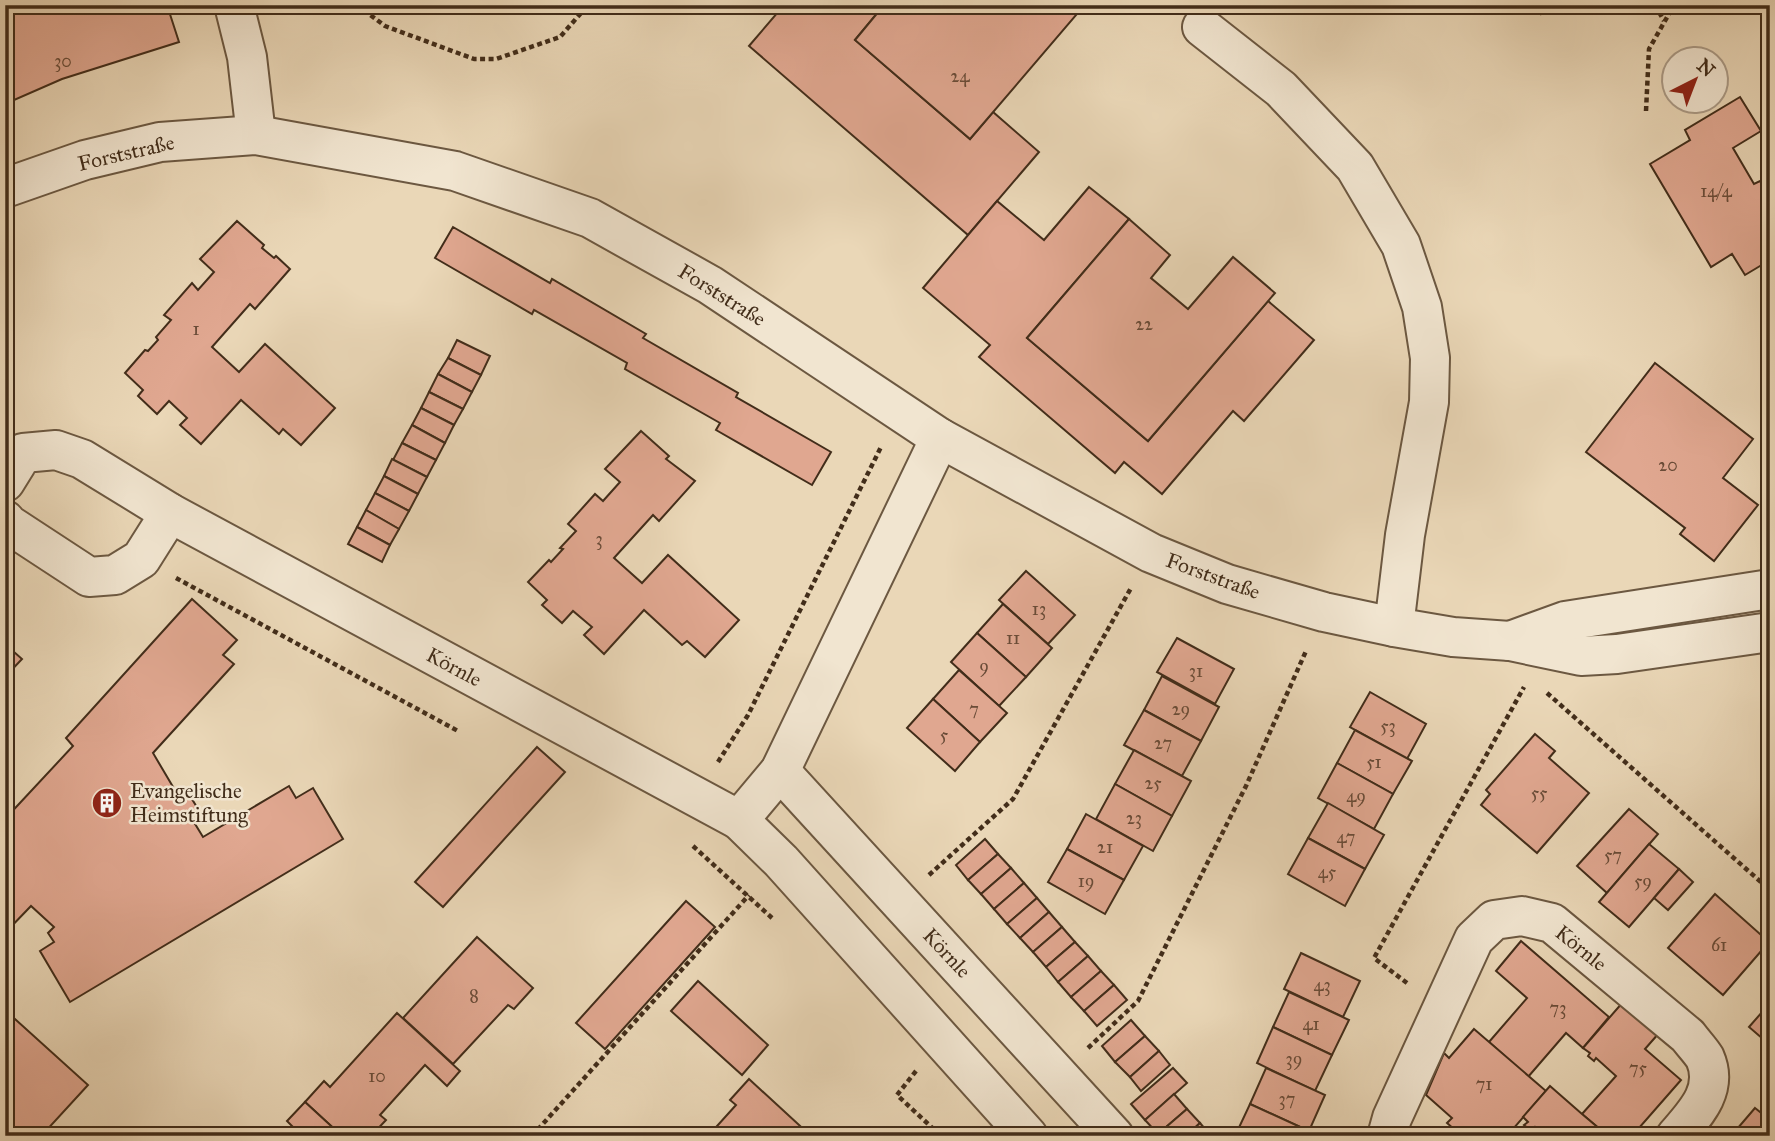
<svg xmlns="http://www.w3.org/2000/svg" width="1775" height="1141" font-family="'IM FELL Great Primer',serif">
	<rect width="100%" height="100%" fill="#ead7b7"/>
	<filter id="stains"><feTurbulence type="fractalNoise" baseFrequency=".00286" numOctaves="4"/><feColorMatrix values="0 0 0 0 .2 0 0 0 0 .09 0 0 0 0 .02 0 0 0 .5 -.17"/></filter>
	<radialGradient id="worn" r=".72"><stop offset=".6" stop-color="#630" stop-opacity="0"/><stop offset="1" stop-color="#630" stop-opacity=".3"/></radialGradient>
	<!-- building -->
	<g fill="#e0a790" stroke="#422d1a" stroke-width="2">
		<polygon points="5,5 167,5 179,42 62,79 5,104"/>
		<polygon points="784,5 884,5 855,40 970,139 993,112 1039,152 968,235 749,46"/>
		<polygon points="884,5 1066,5 1077,14 970,139 855,40"/>
		<polygon points="1536,5 1556,5 1541,14"/>
		<polygon points="1740,97 1761,131 1733,148 1754,184 1760,181 1770,197 1770,260 1745,275 1732,254 1711,267 1650,164 1690,140 1685,130"/>
		<polygon points="1089,187 1129,219 1027,338 1148,441 1268,301 1314,340 1244,421 1233,411 1162,494 1124,462 1115,473 979,357 990,345 923,288 997,201 1044,240"/>
		<polygon points="1129,219 1170,255 1151,278 1188,309 1233,257 1275,293 1148,441 1027,338"/>
		<polygon points="237,221 264,245 262,248 274,258 276,256 290,269 255,309 250,304 212,347 239,372 265,344 335,408 301,445 283,429 279,434 241,400 201,444 180,425 187,418 169,401 157,414 138,396 143,390 125,373 145,350 148,351 158,340 156,337 171,320 164,315 192,283 198,290 214,272 200,259"/>
		<polygon points="453,227 550,283 552,279 646,334 643,338 738,393 736,397 831,452 812,485 716,430 720,423 625,369 627,363 534,310 532,314 435,258"/>
		<polygon points="457,340 490,356 481,375 448,358"/>
		<polygon points="448,358 481,375 472,392 438,374"/>
		<polygon points="1655,363 1753,439 1723,478 1758,505 1714,561 1680,534 1685,528 1586,452"/>
		<polygon points="438,374 472,392 463,409 429,392"/>
		<polygon points="429,392 463,409 454,425 421,408"/>
		<polygon points="421,408 454,425 445,443 412,425"/>
		<polygon points="412,425 445,443 436,460 402,443"/>
		<polygon points="641,431 669,456 666,459 695,481 659,521 653,515 614,558 642,583 668,555 739,620 705,657 687,641 682,645 644,610 604,654 584,635 592,627 573,611 562,623 542,605 547,600 528,582 549,560 551,562 563,549 560,548 576,531 568,524 595,494 603,501 620,482 605,469"/>
		<polygon points="402,443 436,460 427,477 393,460"/>
		<polygon points="392,459 427,477 418,494 384,476"/>
		<polygon points="384,476 418,494 409,511 375,493"/>
		<polygon points="375,493 409,511 399,529 366,510"/>
		<polygon points="366,510 399,529 390,545 357,527"/>
		<polygon points="357,527 390,545 382,562 348,544"/>
		<polygon points="1026,571 1075,615 1048,644 999,600"/>
		<polygon points="192,599 237,640 223,655 234,664 153,753 179,797 187,791 198,809 189,814 203,837 289,786 296,798 313,788 343,839 70,1002 40,951 54,942 48,933 54,927 31,906 5,933 5,819 73,746 66,738"/>
		<polygon points="1003,604 1052,648 1026,677 977,633"/>
		<polygon points="977,633 1026,677 999,706 951,662"/>
		<polygon points="1177,638 1234,669 1215,704 1157,672"/>
		<polygon points="5,644 22,659 5,677"/>
		<polygon points="959,670 1007,713 980,742 933,699"/>
		<polygon points="1162,676 1219,707 1201,741 1144,710"/>
		<polygon points="1370,692 1426,724 1407,759 1350,727"/>
		<polygon points="933,699 980,742 955,771 907,728"/>
		<polygon points="1144,710 1201,741 1182,776 1124,745"/>
		<polygon points="1355,730 1412,761 1393,794 1337,763"/>
		<polygon points="1535,734 1555,751 1549,758 1589,793 1537,853 1481,805 1490,794 1486,790"/>
		<polygon points="537,747 565,772 443,907 415,882"/>
		<polygon points="1134,750 1191,781 1172,816 1115,784"/>
		<polygon points="1337,763 1393,794 1374,829 1318,798"/>
		<polygon points="1115,784 1172,816 1153,851 1096,819"/>
		<polygon points="1328,803 1384,835 1365,869 1308,838"/>
		<polygon points="1629,809 1658,834 1607,893 1577,866"/>
		<polygon points="1086,814 1143,846 1124,880 1067,849"/>
		<polygon points="1308,838 1365,869 1345,906 1288,874"/>
		<polygon points="985,839 998,854 968,880 956,865"/>
		<polygon points="1649,844 1679,869 1629,927 1599,902"/>
		<polygon points="1067,849 1124,880 1105,914 1048,882"/>
		<polygon points="998,854 1011,868 981,894 968,880"/>
		<polygon points="1011,868 1024,883 994,909 981,894"/>
		<polygon points="1679,869 1693,882 1668,910 1654,898"/>
		<polygon points="1024,883 1037,898 1007,924 994,909"/>
		<polygon points="1715,894 1769,942 1723,995 1668,948"/>
		<polygon points="1037,898 1049,912 1020,938 1007,924"/>
		<polygon points="686,901 715,927 605,1049 576,1023"/>
		<polygon points="1049,912 1062,927 1033,952 1020,938"/>
		<polygon points="1062,927 1075,942 1046,967 1033,952"/>
		<polygon points="477,937 533,988 514,1009 508,1005 453,1064 403,1018"/>
		<polygon points="1521,941 1609,1017 1583,1048 1566,1033 1528,1077 1489,1042 1527,998 1496,971"/>
		<polygon points="1075,942 1088,956 1058,982 1046,967"/>
		<polygon points="1301,953 1360,981 1343,1017 1284,989"/>
		<polygon points="1088,956 1101,971 1071,997 1058,982"/>
		<polygon points="1101,971 1114,985 1084,1011 1071,997"/>
		<polygon points="698,981 768,1045 742,1075 671,1011"/>
		<polygon points="1114,985 1127,1000 1097,1026 1084,1011"/>
		<polygon points="1289,992 1349,1020 1332,1055 1273,1027"/>
		<polygon points="1623,1002 1659,1033 1645,1049 1681,1080 1632,1136 1608,1136 1582,1114 1616,1076 1596,1058 1594,1061 1588,1056 1590,1053 1583,1048"/>
		<polygon points="1770,1003 1770,1045 1749,1027"/>
		<polygon points="5,1010 88,1085 43,1134 46,1136 5,1136"/>
		<polygon points="397,1013 460,1071 447,1086 425,1065 380,1115 386,1120 371,1136 342,1136 305,1102 324,1081 330,1087"/>
		<polygon points="1131,1020 1145,1036 1115,1062 1102,1046"/>
		<polygon points="1273,1027 1332,1055 1315,1091 1257,1063"/>
		<polygon points="1474,1029 1546,1091 1507,1136 1462,1136 1447,1123 1452,1118 1426,1095 1444,1053 1449,1058"/>
		<polygon points="1145,1036 1159,1051 1130,1077 1115,1062"/>
		<polygon points="1159,1051 1170,1065 1141,1091 1130,1077"/>
		<polygon points="1173,1068 1187,1083 1145,1120 1131,1104"/>
		<polygon points="1266,1068 1325,1095 1309,1131 1250,1104"/>
		<polygon points="749,1079 811,1136 708,1136 736,1105 730,1100"/>
		<polygon points="1550,1086 1582,1114 1608,1136 1545,1136 1535,1127 1531,1131 1524,1125 1528,1122 1523,1117"/>
		<polygon points="1174,1094 1187,1109 1158,1134 1145,1120"/>
		<polygon points="305,1102 342,1136 285,1136 293,1127 287,1121"/>
		<polygon points="1250,1104 1309,1131 1307,1136 1235,1136"/>
		<polygon points="1755,1108 1770,1120 1770,1136 1731,1136"/>
		<polygon points="1187,1109 1200,1123 1186,1136 1159,1136 1158,1134"/>
		<polygon points="1200,1123 1211,1136 1186,1136"/>
	</g>
	<g fill="none" stroke-linecap="round" stroke-linejoin="round">
		<!-- minor casing -->
		<g stroke="#6c5841" stroke-width="42">
			<g id="minor">
				<polyline points="234,5 247,57 256,135"/>
				<polyline points="1202,27 1281,89 1355,167 1401,245 1422,307 1430,358 1429,402 1405,535 1394,627"/>
				<polyline points="5,188 85,160 160,142 256,135 455,171 590,218 710,285 940,438 1151,553 1227,584 1324,612 1394,627 1453,637 1510,641 1581,656 1617,654 1770,632"/>
				<polyline points="5,482 23,453 56,450 82,459 170,513 739,820 780,771 940,438"/>
				<polyline points="5,520 8,524 89,577 115,575 141,559 170,513"/>
				<polyline points="1510,641 1565,621 1770,589"/>
				<polyline points="780,771 1114,1136"/>
				<polyline points="739,820 781,861 1028,1136"/>
				<path d="M1387 1136 1392 1118 1474 939 1494 920 1522 916 1552 923 1688 1036C1693 1043 1701 1051 1705 1058 1719 1090 1695 1114 1676 1136"/>
			</g>
		</g>
		<!-- path -->
		<g stroke="#422d1a" stroke-width="4.5" stroke-dasharray="5 3.5" stroke-linecap="butt">
			<polyline points="357,5 385,26 474,59 496,59 560,37 588,5"/>
			<polyline points="1655,5 1664,21"/>
			<polyline points="1646,111 1649,49 1674,5"/>
			<polyline points="176,578 458,731"/>
			<polyline points="1547,693 1770,890"/>
			<polyline points="718,762 748,715 881,447"/>
			<polyline points="693,846 772,918"/>
			<polyline points="929,875 1013,799 1131,588"/>
			<polyline points="1407,983 1374,958 1524,687"/>
			<polyline points="1088,1048 1138,1001 1246,786 1306,651"/>
			<polyline points="916,1071 897,1095 941,1136"/>
			<polyline points="532,1136 749,895"/>
		</g>
		<!-- minor -->
		<use href="#minor" stroke="#f1e5d0" stroke-width="38"/>
	</g>
	<!-- icons -->
	<defs>
		<g id="building-disc" transform="scale(1.575)"><circle r="9.5" fill="#8f2418" stroke="#f1e5d0"/><path d="M-4-6H4V6H1V3H-1V6H-4ZM-2.5-4.3h1.7v1.8h-1.7ZM.8-4.3h1.7v1.8H.8ZM-2.5-1h1.7V.8h-1.7ZM.8-1h1.7V.8H.8Z" fill="#fff"/></g>
	</defs>
	<g fill-rule="evenodd">
		<use href="#building-disc" x="107" y="803"/>
	</g>
	<g text-anchor="middle" dominant-baseline="central" stroke-width="5" stroke-linejoin="round" paint-order="stroke">
		<!-- number labels -->
		<g font-size="18" fill="#6a4c38">
			<text x="63" y="61">30</text>
			<text x="960" y="76">24</text>
			<text x="1716" y="191">14/4</text>
			<text x="1144" y="324">22</text>
			<text x="196" y="329">1</text>
			<text x="1668" y="465">20</text>
			<text x="599" y="539">3</text>
			<text x="1039" y="609">13</text>
			<text x="1013" y="638">11</text>
			<text x="984" y="666">9</text>
			<text x="1196" y="671">31</text>
			<text x="974" y="709">7</text>
			<text x="1181" y="709">29</text>
			<text x="1388" y="726">53</text>
			<text x="944" y="735">5</text>
			<text x="1163" y="743">27</text>
			<text x="1374" y="762">51</text>
			<text x="1153" y="783">25</text>
			<text x="1539" y="793">55</text>
			<text x="1356" y="796">49</text>
			<text x="1134" y="818">23</text>
			<text x="1346" y="837">47</text>
			<text x="1105" y="847">21</text>
			<text x="1613" y="855">57</text>
			<text x="1327" y="872">45</text>
			<text x="1086" y="881">19</text>
			<text x="1643" y="881">59</text>
			<text x="1719" y="945">61</text>
			<text x="1322" y="985">43</text>
			<text x="474" y="996">8</text>
			<text x="1558" y="1008">73</text>
			<text x="1311" y="1024">41</text>
			<text x="1294" y="1059">39</text>
			<text x="1638" y="1068">75</text>
			<text x="377" y="1076">10</text>
			<text x="1484" y="1084">71</text>
			<text x="1287" y="1099">37</text>
		</g>
		<!-- street labels -->
		<g font-size="21" fill="#422d1a" stroke="#f1e5d0">
			<text transform="translate(126 153) rotate(-13)">Forststraße</text>
			<text transform="translate(722 295) rotate(32)">Forststraße</text>
			<text transform="translate(1213 576) rotate(20)">Forststraße</text>
			<text transform="translate(454 667) rotate(28)">Körnle</text>
			<text transform="translate(1581 948) rotate(39)">Körnle</text>
			<text transform="translate(947 953) rotate(47)">Körnle</text>
		</g>
		<!-- poi labels -->
		<g font-size="21" fill="#422d1a" stroke="#f1e5d0" text-anchor="start">
			<text x="130" y="791">Evangelische<tspan x="130" dy="24">Heimstiftung</tspan></text>
		</g>
	</g>
	<!-- margin -->
	<rect width="1775" height="1141" fill="none" stroke="#ead7b7" stroke-width="28"/>
	<rect x="7" y="7" width="1761" height="1127" fill="none" stroke="#422d1a" stroke-width="3.5"/>
	<rect x="14" y="14" width="1747" height="1113" fill="none" stroke="#422d1a" stroke-width="2"/>
	<!-- north arrow -->
	<g transform="translate(1695 80) rotate(42)"><circle r="33" fill="#f1e5d0" stroke="#ab9b87" stroke-width="2"/>
	<path d="M0-5L12 26L0 18L-12 26Z" fill="#8f2418"/>
	<text y="-10" font-size="19" font-weight="bold" text-anchor="middle" fill="#422d1a">N</text>
	</g>
	<rect width="100%" height="100%" filter="url(#stains)"/>
	<rect width="100%" height="100%" fill="url(#worn)"/>
</svg>
